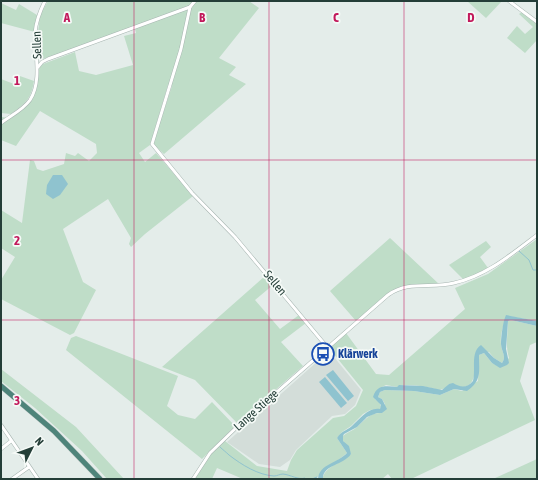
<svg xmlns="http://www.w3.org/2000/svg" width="538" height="480" font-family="'Asap Condensed',sans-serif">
	<rect width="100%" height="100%" fill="#e4edea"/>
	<!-- built -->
	<polygon fill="#d3ddd9" points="329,351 361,390 355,405 345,414 332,416 296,450 290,460 280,467 259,464 227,442"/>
	<!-- green -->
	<g fill="#bfddc8">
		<polygon points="48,1 249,1 259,8 219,58 236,67 229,75 246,84 164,154 153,144 172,86 168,85 150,145 139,153 145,162 156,153 193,196 145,234 131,247 129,244 131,238 108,199 63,229 83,282 96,290 74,333 70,335 1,299 1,280 15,257 1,248 1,210 22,223 30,160 34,161 37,169 43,171 64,164 66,153 75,156 78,153 89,161 97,153 96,144 40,111 16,146 1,140 1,117 11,118 26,107 32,100 40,66 43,64 75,52 79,71 96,75 133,65 124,36 136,33 135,29 39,60 38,33 40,15"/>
		<polygon points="467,1 502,1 486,18"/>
		<polygon points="1,3 16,10 19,4 37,15 35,32 1,23"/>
		<polygon points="522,12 537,22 537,40 525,53 507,38 517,26 525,34 533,27 519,14"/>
		<path d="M17 75 34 81C31 99 26 103 11 114L1 113V79L14 84Z"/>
		<polygon points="390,238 440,285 405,286 391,291 356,321 330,291"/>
		<path d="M537 239V321L508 316C503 324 500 335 501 344 501 351 507 356 502 363L494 358 489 352 475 353C475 363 478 384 464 387 460 388 454 385 449 384L446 388 439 390C430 387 404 382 397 387L386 385 378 389 375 399 379 402 381 406 380 409 370 410 363 414 351 426 342 432 337 438 347 453 317 477 318 479H243L217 468 212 479H195L211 454 225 441 257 466 287 471 291 460 297 450 333 418 344 416 356 406 363 390 329 348 346 333 376 374 389 375 465 309 455 288 488 274Z"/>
		<polygon points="486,241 491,247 480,257 488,268 464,280 449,265"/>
		<polygon points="265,276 273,285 255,300 280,329 299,315 306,323 281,342 303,366 237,423 195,380 162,367"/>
		<path d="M511 320 537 326V342L530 345 520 381 535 420 411 479H392L388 474 382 479H323C322 469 343 460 351 454L343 441V436C347 432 353 431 357 427 365 420 370 412 382 413L385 404 382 399 378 397 380 392 385 390 414 391 440 395 454 389 462 391 478 381 479 355 484 353 492 363 500 367 509 358C505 345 508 334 508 321Z"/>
		<polygon points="76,336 178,376 167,406 178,415 195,419 212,402 235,426 202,459 66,350 71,338"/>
		<polygon points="1,369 76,427 124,479 107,479 82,451 35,408 1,381"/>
		<polygon points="537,459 537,479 493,479"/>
	</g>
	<!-- water -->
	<g fill="#8fc3cf">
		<polygon points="53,175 62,175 68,184 60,195 53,199 46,194 47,185"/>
		<path d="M506 315 537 321V326L511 320 508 321 506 349 509 363 507 365 500 368 492 363 484 353 479 355C479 372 482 380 467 391L454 389 440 395 414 391 385 390 380 392 378 397 382 399 387 409 382 413H377L367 417 357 427 344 434 343 436V441L349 446 351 454C344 465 322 465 323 479H318C319 464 338 463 347 453L337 438C341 431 346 431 352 426 360 419 368 407 380 409L381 405 373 397C377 384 386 386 397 387L399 385 423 386 442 390 449 384 453 383C461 388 467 388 473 381 476 370 470 352 481 345L494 358 502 363C507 356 501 351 501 344 501 337 503 321 506 315Z"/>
		<polygon points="333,370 354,396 348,401 326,375"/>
		<polygon points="325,377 347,403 341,408 319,382"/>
	</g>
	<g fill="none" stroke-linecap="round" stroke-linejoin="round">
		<!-- stream -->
		<g stroke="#8fc3cf" stroke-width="1">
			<polyline points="519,251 529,260 533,270 537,270"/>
			<path d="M220 447C223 450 226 452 229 455 242 465 258 475 274 476 277 476 280 474 283 474 291 475 298 480 305 478V479"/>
			<polyline points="312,479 317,477"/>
		</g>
		<!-- minor casing -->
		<g stroke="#a7b5b1" stroke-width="4">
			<g id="minor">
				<polyline points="195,1 190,7 181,49 152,144 192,193 235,237 327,347"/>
				<polyline points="509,1 537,22"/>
				<polyline points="38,67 42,62 48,59 190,7"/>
				<path d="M1 123C10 116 23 110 30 100 42 82 35 53 35 33 36 21 40 11 45 1"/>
				<polyline points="1,425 38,479"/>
				<polyline points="1,449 11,441"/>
				<polyline points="12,479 29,467"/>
				<path d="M193 479 210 453 238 426 388 295C409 280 431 289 454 283 486 276 512 254 537 235"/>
			</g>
		</g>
		<!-- trunk casing -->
		<g stroke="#c2c9c7" stroke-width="6">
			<polyline id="trunk" points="1,386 54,431 100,479"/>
		</g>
		<!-- minor -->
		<use href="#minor" stroke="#fff" stroke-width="3"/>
		<!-- trunk -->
		<use href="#trunk" stroke="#4e847a" stroke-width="5"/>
	</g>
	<!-- grid -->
	<path fill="none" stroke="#c2185b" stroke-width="1" stroke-opacity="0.55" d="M134 1V479M269 1V479M404 1V479M1 160H537M1 320H537"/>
	<!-- icons -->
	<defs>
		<g id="bus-ring" transform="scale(1.15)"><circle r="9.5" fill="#f5faf7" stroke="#1a4fb4" stroke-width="1.5"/><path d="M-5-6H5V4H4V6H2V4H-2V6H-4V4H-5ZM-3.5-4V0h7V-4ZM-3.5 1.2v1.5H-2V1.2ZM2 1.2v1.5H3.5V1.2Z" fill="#1a4fb4"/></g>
	</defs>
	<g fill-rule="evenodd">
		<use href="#bus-ring" x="323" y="354"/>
	</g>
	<g text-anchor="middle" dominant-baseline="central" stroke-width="3.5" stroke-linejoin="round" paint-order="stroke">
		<!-- street labels -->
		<g font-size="12" fill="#243e38" stroke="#f5faf7">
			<text transform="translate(37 45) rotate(-92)">Sellen</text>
			<text transform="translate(275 283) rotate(50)">Sellen</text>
			<text transform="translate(256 410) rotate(-42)">Lange Stiege</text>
		</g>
		<!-- transit labels -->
		<g font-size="12" font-weight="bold" fill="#164399" stroke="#f5faf7" text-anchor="start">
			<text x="338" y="354">Klärwerk</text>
		</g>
	</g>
	<g font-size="13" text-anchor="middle" font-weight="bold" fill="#c2185b" stroke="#f5faf7" stroke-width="3.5" stroke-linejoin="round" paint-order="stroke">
		<text x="67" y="22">A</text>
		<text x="202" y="22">B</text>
		<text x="336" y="22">C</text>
		<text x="471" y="22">D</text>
		<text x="17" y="85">1</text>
		<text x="17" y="245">2</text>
		<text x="17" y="405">3</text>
	</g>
	<!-- border -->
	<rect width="538" height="480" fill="none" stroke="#243e38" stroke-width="4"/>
	<!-- north arrow -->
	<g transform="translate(32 448) rotate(48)" stroke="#f5faf7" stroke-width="3" paint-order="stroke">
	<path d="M0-3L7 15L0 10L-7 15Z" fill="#243e38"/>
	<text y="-6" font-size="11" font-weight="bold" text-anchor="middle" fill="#243e38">N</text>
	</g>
</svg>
